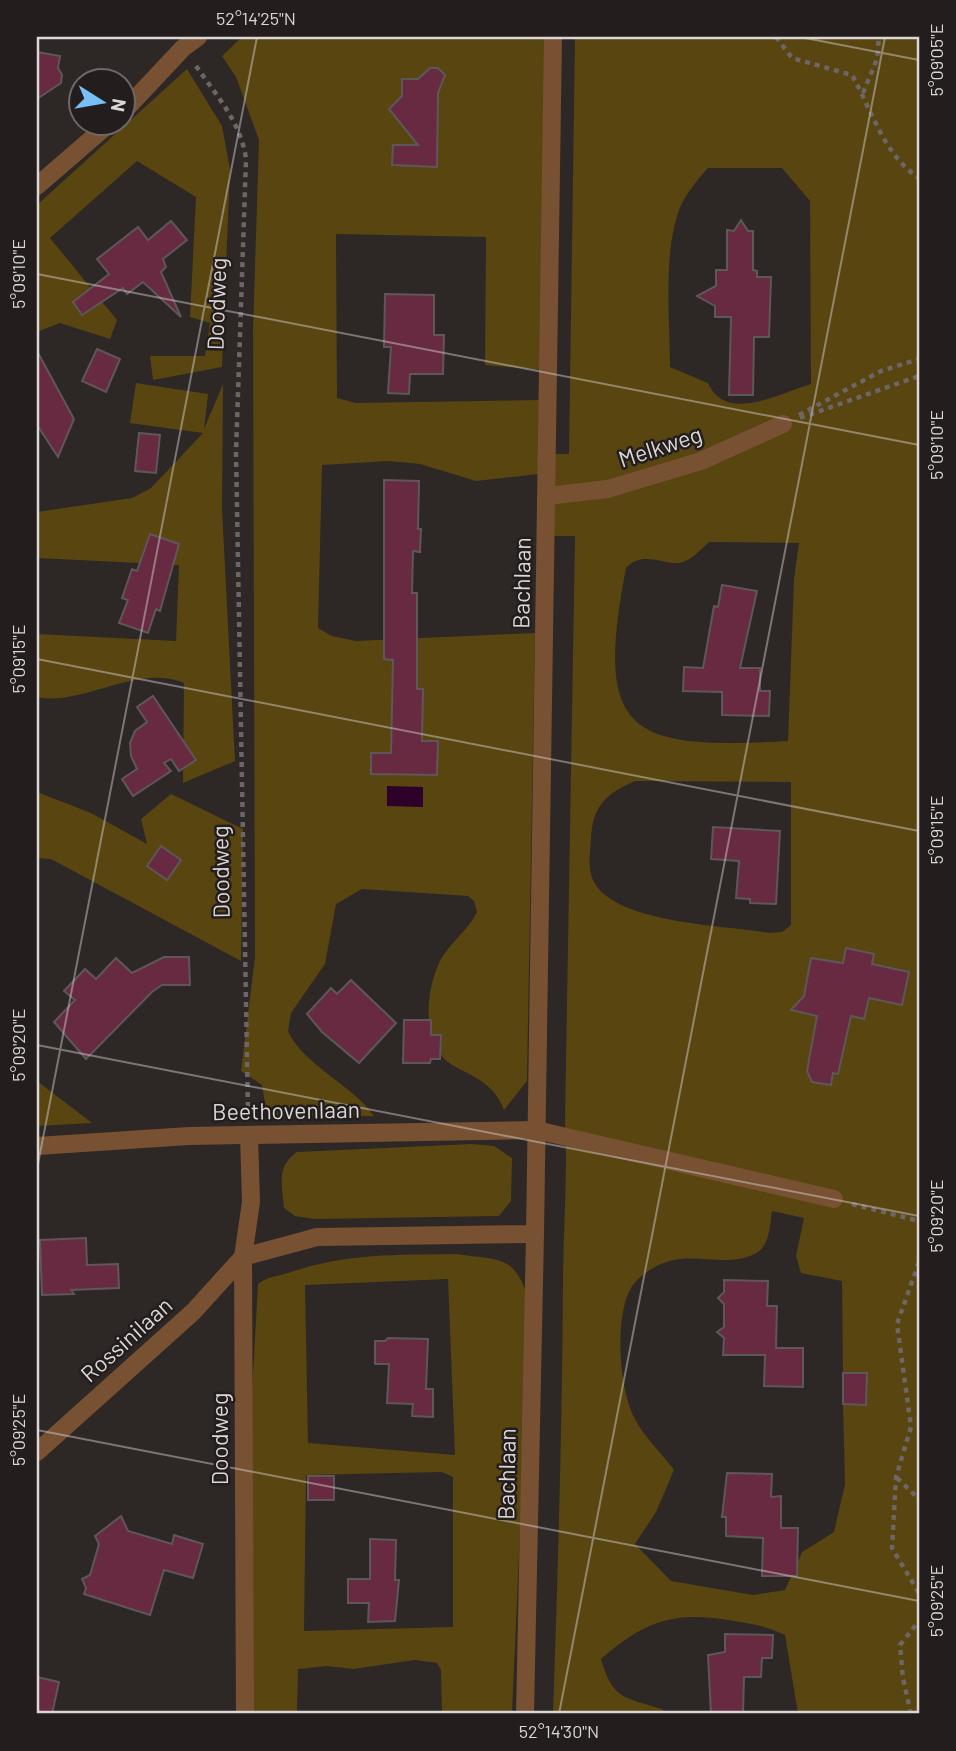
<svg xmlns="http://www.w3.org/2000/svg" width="956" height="1751" font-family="Barlow,sans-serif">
	<rect width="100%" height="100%" fill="#2d2726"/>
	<!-- green -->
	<g fill="#584510" fill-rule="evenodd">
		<path d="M242 37H545L540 370 485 365 486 237 336 234 337 398 356 403 539 400 538 474 476 481 420 464 389 461 322 465 318 628 332 636 356 641 535 633 527 1081 504 1110C494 1084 476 1078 454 1066 421 1048 425 993 439 963 448 944 468 931 477 912L474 901 468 896 362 889 336 904 325 964 291 1013 288 1031C302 1064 353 1085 374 1116L274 1118 267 1115 262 1085 241 1071 255 957 253 330 259 140 236 77 222 56Z"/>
		<path d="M575 37H919V1714H798L785 1635C767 1626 748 1623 728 1620 671 1611 644 1622 601 1659 613 1700 624 1697 662 1709L665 1714H553C558 1571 562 1428 563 1284 563 1229 568 1175 565 1120L575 536H552V454H569ZM708 168H782L810 201 811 384C780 393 726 424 708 383L670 367C670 320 662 247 682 203 689 190 698 179 708 168ZM709 542 799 543 794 579 788 741C628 750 594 734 626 568 640 552 658 562 675 563 689 564 700 550 709 542ZM635 781 791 782V925L782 932 769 933C725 925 617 924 594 882 587 869 590 854 591 840 592 807 605 794 635 781ZM772 1211 804 1218 796 1256 801 1273 842 1281 843 1373H867L866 1405 843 1404 845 1484 834 1532 802 1552 785 1590 753 1595 671 1581 635 1544 656 1512 674 1470C662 1453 644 1437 635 1419 619 1390 614 1317 631 1288 638 1276 657 1264 670 1261 699 1253 734 1269 759 1251 770 1243 770 1224 772 1211Z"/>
		<polygon points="187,69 222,126 230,169 222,367 153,380 150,356 205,356 210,323 190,317 196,197 137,161 50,238 117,320 110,339 60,323 37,332 37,211 38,204"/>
		<path d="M136 383 208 394 204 429 223 384 222 509 235 761 183 783 184 683C138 663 81 707 37 697V634L176 641 179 565 37 558V512L132 498 151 488 203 433 130 423Z"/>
		<polygon points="37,792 91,813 147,844 141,819 171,794 243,829 241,961 51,859 37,858"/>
		<polygon points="37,1081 92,1123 37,1126"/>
		<path d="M472 1144 494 1146 512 1158 511 1201 499 1216 315 1219 295 1216 284 1208C282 1185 276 1166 297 1152Z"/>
		<path d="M456 1254C503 1261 515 1254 530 1304L512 1714H442L441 1670 437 1663 415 1660 353 1669 327 1666 298 1669 297 1714H253L252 1392 258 1284C268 1276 276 1277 288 1273 346 1253 395 1255 456 1254ZM448 1279 455 1455 308 1443 305 1285ZM442 1472 453 1477V1627L304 1631 306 1475Z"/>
	</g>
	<!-- water -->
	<polygon fill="#2d012a" points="387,786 423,787 423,807 387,806"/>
	<!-- building -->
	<g fill="#682a40" stroke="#5e5759" stroke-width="2">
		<polygon points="37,52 60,56 58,68 62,75 61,83 37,99"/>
		<polygon points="430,68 438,68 445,75 438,93 437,167 392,165 393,145 418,145 389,109 402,96 402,79 418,79"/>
		<polygon points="741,220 748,231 753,231 753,270 757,271 757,277 771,277 769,337 754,337 753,395 729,395 731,317 715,317 715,306 697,296 716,286 716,270 727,270 727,230 734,231"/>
		<polygon points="171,221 187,240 163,259 166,267 161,272 181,317 143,282 127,294 123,288 82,315 73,302 109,274 97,259 138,227 148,240"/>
		<polygon points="385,294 434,295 434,335 444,335 443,374 410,374 409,394 388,393 391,347 384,347"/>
		<polygon points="97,349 120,359 106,392 82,381"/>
		<polygon points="37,351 74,419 58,457 37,425"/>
		<polygon points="139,433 160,435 156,473 135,471"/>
		<polygon points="384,480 419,481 418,529 421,529 420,552 413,551 412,593 417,593 417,689 423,689 422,741 438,741 437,775 371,774 371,753 391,753 393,660 384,659"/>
		<polygon points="150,534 179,544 160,611 156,609 148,633 119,623 128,600 122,598 132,569 137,571"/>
		<polygon points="722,585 757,591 740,668 760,668 760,691 770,691 769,716 722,715 722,692 683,691 684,667 703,668 714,606 718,607"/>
		<polygon points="153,696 196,760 179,771 171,759 164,763 171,771 133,796 122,779 137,769 131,756 130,743 135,731 147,722 137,707"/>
		<polygon points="713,827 780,831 776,904 750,903 750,899 736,898 739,861 711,859"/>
		<polygon points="161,846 181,860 167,880 147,866"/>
		<polygon points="846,948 874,954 872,964 909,972 902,1005 869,998 864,1019 851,1016 838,1074 833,1073 831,1085 812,1082 807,1071 817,1016 791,1010 804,996 811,958 843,963"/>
		<polygon points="164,957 189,957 190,985 162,985 152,992 86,1059 54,1022 75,1000 64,991 85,969 96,979 116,958 132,973"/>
		<polygon points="351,980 396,1023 359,1063 322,1032 307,1014 331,988 337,994"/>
		<polygon points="404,1020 431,1020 431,1035 441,1035 440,1059 431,1059 430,1063 403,1063"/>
		<polygon points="86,1238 87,1265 118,1264 119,1288 71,1290 74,1294 42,1295 40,1240"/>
		<polygon points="724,1280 768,1281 767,1306 777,1306 776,1348 803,1348 803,1387 764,1386 765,1355 723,1355 724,1338 717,1332 724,1327 724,1304 718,1298 724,1292"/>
		<polygon points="388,1338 428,1339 426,1389 433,1389 433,1417 412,1416 413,1404 387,1403 389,1364 375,1364 375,1341 385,1341"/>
		<polygon points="843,1373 867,1373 866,1405 843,1404"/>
		<polygon points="727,1473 772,1474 771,1497 781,1496 781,1528 798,1528 797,1576 762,1576 763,1538 726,1536 726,1517 722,1517"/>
		<rect x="308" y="1476" width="26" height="24"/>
		<polygon points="121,1516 128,1531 172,1544 174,1535 203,1544 193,1578 164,1570 150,1615 84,1594 86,1588 82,1579 90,1575 99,1544 95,1536"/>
		<polygon points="370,1539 396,1540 395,1580 399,1580 395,1621 368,1622 369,1603 348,1603 348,1579 370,1579"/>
		<polygon points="725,1634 773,1635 772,1658 762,1658 761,1677 744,1677 743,1714 711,1714 708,1655 725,1652"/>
		<polygon points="37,1677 59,1682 52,1714 37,1714"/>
	</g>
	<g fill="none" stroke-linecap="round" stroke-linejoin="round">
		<!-- path -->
		<g stroke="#6c6666" stroke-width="4.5" stroke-dasharray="5 5" stroke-linecap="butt">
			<path d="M776 37 792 58 852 75C872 111 884 155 919 178"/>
			<path d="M196 66C216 95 241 122 246 159L236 452 248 1113"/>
			<polyline points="863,93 877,59 879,37"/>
			<polyline points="799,415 881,371 919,359"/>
			<polyline points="800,418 919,376"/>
			<polyline points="852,1204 919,1221"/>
			<polyline points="919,1262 897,1324 911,1427 896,1477 892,1548 919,1593"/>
			<polyline points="897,1478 919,1499"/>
			<polyline points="911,1714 903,1678 900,1645 919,1621"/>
		</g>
		<!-- street -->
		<g stroke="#775132" stroke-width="18">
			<polyline points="122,113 183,48 198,37"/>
			<polyline points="37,186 111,122"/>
			<polyline points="547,496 608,489 701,461 783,424"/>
			<polyline points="37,1146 189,1136 536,1130 834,1199"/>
			<polyline points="243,1257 317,1237 535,1234 553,37"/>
			<polyline points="37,1452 193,1312 243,1257"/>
			<polyline points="245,1714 243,1257 251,1202 249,1135"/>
			<polyline points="525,1714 535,1234"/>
		</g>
	</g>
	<!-- ticks -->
	<path fill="none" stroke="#dbd7d7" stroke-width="2" stroke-opacity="0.45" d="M800 37 919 60M37 274 919 445M37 659 919 831M37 1045 919 1216M37 1169 257 37M37 1430 919 1601M559 1714 885 37"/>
	<g text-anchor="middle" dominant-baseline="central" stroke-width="5" stroke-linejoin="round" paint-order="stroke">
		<!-- street labels -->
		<g font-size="23" fill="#dbd7d7" stroke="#231e1d">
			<text transform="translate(216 304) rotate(-88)">Doodweg</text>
			<text transform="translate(660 446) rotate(-18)">Melkweg</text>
			<text transform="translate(521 583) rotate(-89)">Bachlaan</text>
			<text transform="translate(220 872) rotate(-91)">Doodweg</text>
			<text transform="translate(286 1110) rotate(-1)">Beethovenlaan</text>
			<text transform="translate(126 1339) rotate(-42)">Rossinilaan</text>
			<text transform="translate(219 1439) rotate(-90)">Doodweg</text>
			<text transform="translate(506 1474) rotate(-89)">Bachlaan</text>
		</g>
	</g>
	<!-- border -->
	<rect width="956" height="1751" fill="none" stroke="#231e1d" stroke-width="77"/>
	<!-- north arrow -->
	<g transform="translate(102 102) rotate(101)"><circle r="33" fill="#231e1d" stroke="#6d6867" stroke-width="2"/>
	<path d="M0-5L12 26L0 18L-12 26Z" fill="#78bff7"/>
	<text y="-10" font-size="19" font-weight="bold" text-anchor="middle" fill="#dbd7d7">N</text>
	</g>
	<rect x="38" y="38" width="880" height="1674" fill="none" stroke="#dbd7d7" stroke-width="2.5"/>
	<g font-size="18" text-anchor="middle" fill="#dbd7d7">
		<text x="256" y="25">52°14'25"N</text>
		<text transform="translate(937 60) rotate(-90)" y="6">5°09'05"E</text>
		<text transform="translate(19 274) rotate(-90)" y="6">5°09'10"E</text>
		<text transform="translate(937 445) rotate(-90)" y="6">5°09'10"E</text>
		<text transform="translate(19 659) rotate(-90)" y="6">5°09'15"E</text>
		<text transform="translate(937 830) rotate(-90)" y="6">5°09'15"E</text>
		<text transform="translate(19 1045) rotate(-90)" y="6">5°09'20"E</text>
		<text transform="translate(937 1216) rotate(-90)" y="6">5°09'20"E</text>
		<text transform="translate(19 1430) rotate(-90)" y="6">5°09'25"E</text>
		<text transform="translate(937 1601) rotate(-90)" y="6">5°09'25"E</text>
		<text x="559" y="1738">52°14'30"N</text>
	</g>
</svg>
